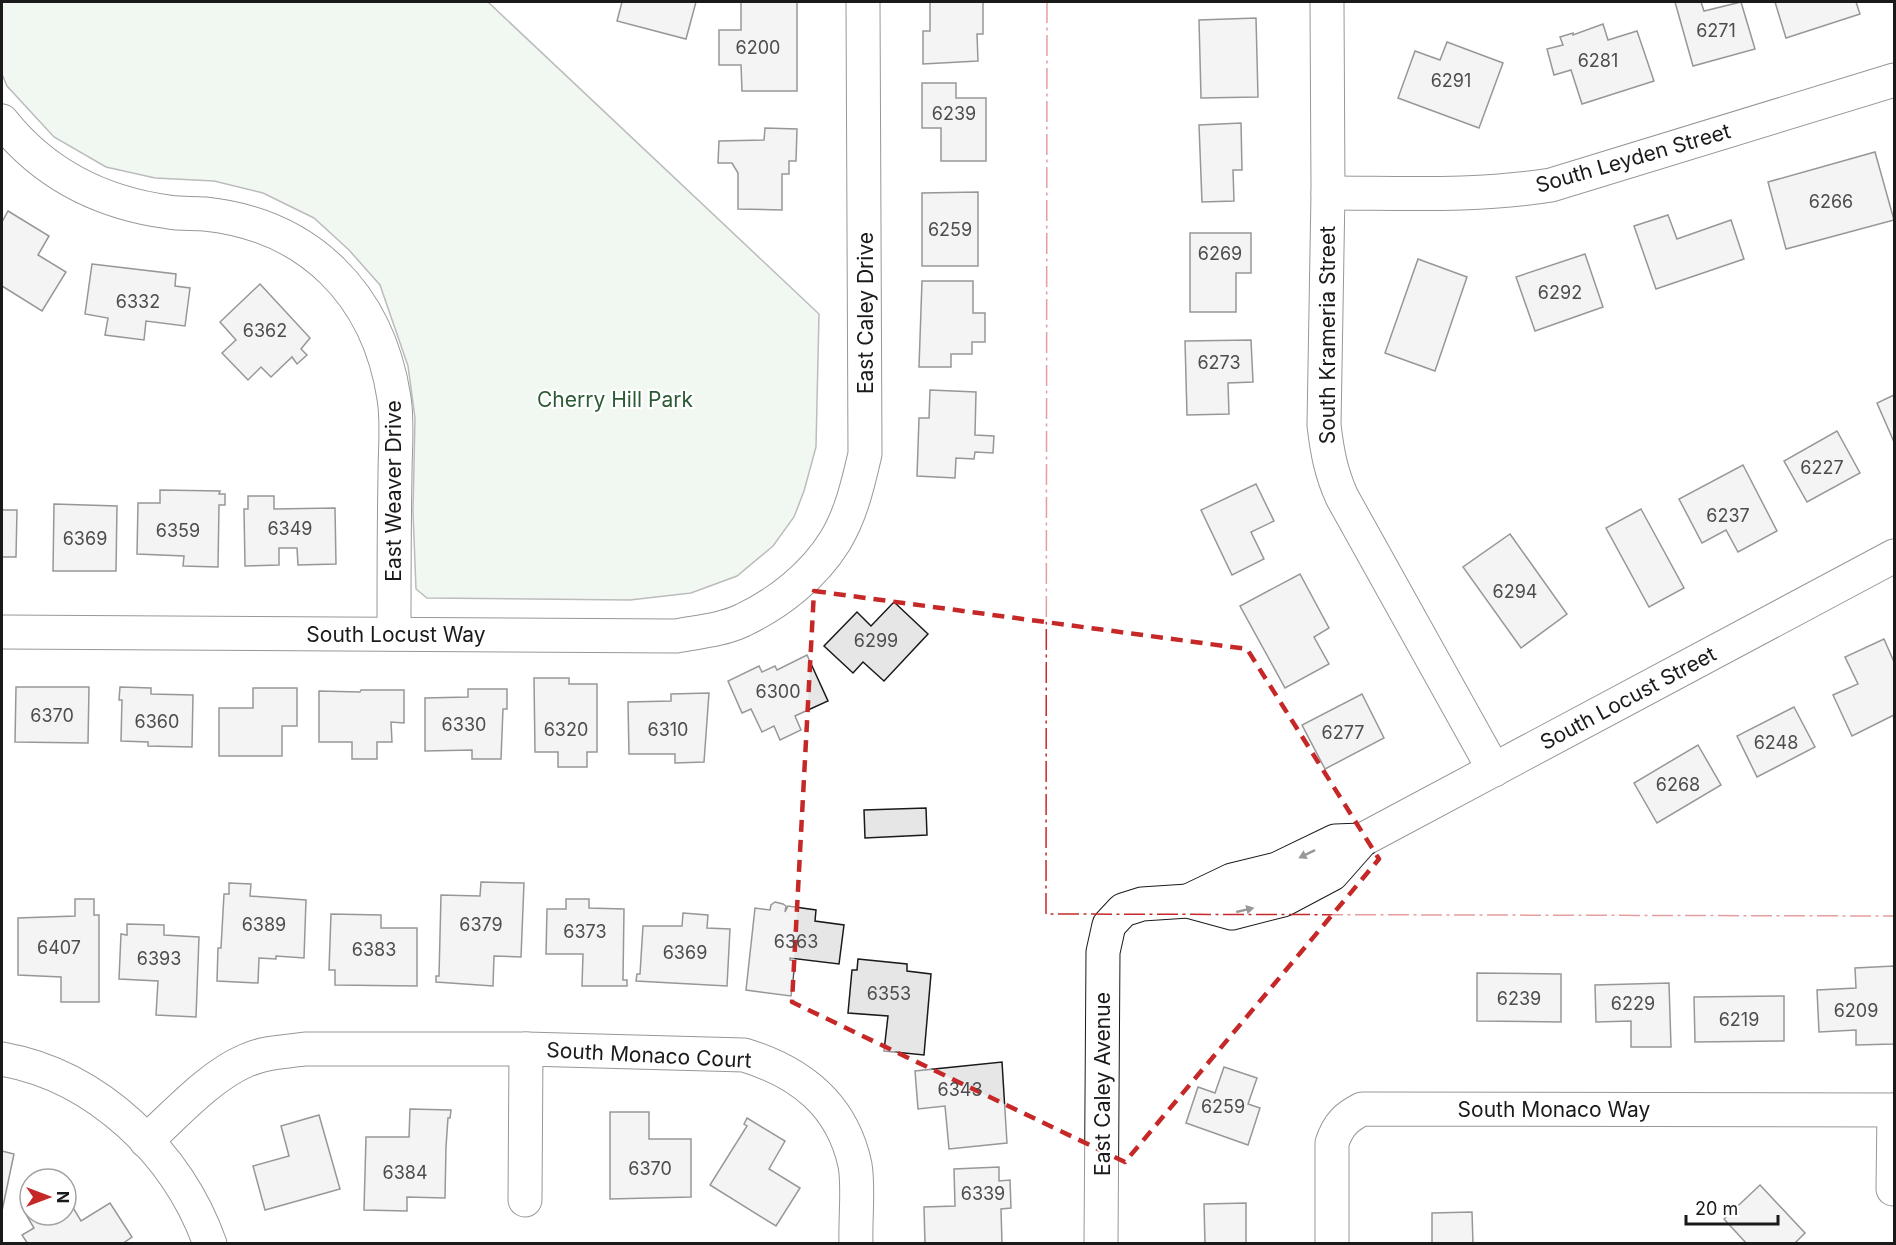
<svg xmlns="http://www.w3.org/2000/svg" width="1896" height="1245" font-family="Inter,sans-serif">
	<rect width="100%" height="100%" fill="#fff"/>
	<!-- green -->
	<polygon fill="#e0efe3" stroke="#6a6a6a" stroke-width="1.5" points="2,2 488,2 819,314 816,447 804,491 794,517 773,546 737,576 691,593 630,600 427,598 416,589 413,512 415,418 408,366 380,285 349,250 314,218 263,193 214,181 155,178 106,167 54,137 7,86 2,74"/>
	<!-- building -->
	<g fill="#e6e6e6" stroke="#1a1a1a" stroke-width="1.5">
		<polygon points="622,2 696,2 686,39 617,21"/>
		<polygon points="741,2 797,2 797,91 742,91 741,65 719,65 719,30 741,30"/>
		<polygon points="930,2 983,2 983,34 977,34 978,61 923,64 923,31 930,31"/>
		<polygon points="1675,2 1701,2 1704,11 1741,2 1755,49 1693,66"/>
		<polygon points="1775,2 1856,2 1860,14 1786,38"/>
		<polygon points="1256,18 1258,97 1201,98 1199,20"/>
		<polygon points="1603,24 1608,40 1637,31 1654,81 1582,104 1571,70 1554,75 1547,49 1563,45 1560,37 1573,33 1573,35"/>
		<polygon points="1447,42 1503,63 1479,128 1398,98 1415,51 1440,60"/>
		<polygon points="922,83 956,83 956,98 986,98 986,161 941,161 941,128 922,128"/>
		<polygon points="1241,123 1242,170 1233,170 1234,201 1202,202 1199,125"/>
		<polygon points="765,128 797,129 796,161 789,161 789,174 782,174 782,210 738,209 738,173 732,163 718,163 719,141 764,140"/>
		<polygon points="1875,152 1894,220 1786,249 1768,182"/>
		<polygon points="978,192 978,266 922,266 922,193"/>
		<polygon points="8,211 49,236 38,255 66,272 42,311 2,286 2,222"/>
		<polygon points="1668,215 1677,239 1731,220 1744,259 1656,289 1634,226"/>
		<polygon points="1190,233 1251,233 1251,273 1236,273 1236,312 1190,312"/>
		<polygon points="1585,254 1603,307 1535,331 1516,277"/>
		<polygon points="1418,259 1467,277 1435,371 1385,353"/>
		<polygon points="92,264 176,274 175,286 190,288 185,326 146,321 144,340 105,335 108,318 85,314"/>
		<polygon points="922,281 973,281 973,313 985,313 985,342 972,342 972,354 951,354 951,367 919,367"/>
		<polygon points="260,284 310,338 301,349 307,355 297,364 292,357 271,377 261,367 248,380 222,353 236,340 220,322"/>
		<polygon points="1251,340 1253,382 1228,383 1229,414 1187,415 1185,341"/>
		<polygon points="930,390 976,392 975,435 994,436 993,453 975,452 974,459 956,458 955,478 917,476 919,418 929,418"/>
		<polygon points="1894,395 1894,442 1877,403"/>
		<polygon points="1837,431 1860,473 1807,502 1784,461"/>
		<polygon points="1743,465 1777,531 1738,552 1726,530 1702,543 1679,499"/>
		<polygon points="1256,484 1274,521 1251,532 1264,559 1232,575 1201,510"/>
		<polygon points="160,490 220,491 219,494 225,494 225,505 219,505 218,567 183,566 184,556 137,554 138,503 160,503"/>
		<polygon points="248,496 274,496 274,509 335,508 336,564 298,565 297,548 279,548 279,565 245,566 244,509 248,509"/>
		<polygon points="54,504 117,506 116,571 53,571"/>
		<polygon points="1641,509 1684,588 1649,607 1606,528"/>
		<polygon points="2,510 17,510 16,557 2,557"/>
		<polygon points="1510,534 1567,614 1521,648 1463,567"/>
		<polygon points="1300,574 1329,628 1314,637 1329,664 1285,688 1240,606"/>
		<polygon points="894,602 928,634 884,681 863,662 853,673 824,646 857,612 871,626"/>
		<polygon points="1884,639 1894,662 1894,715 1852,736 1833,695 1858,684 1845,657"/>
		<polygon points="807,655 828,701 795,716 801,730 780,740 774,726 762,732 751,709 742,713 728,681 759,666 762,672 775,666 777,670"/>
		<polygon points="534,678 569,678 569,684 597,684 597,752 587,752 587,767 558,767 558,752 535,752"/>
		<polygon points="16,687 89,687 88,743 15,742"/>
		<polygon points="120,687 151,688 151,694 193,695 192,747 148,746 148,742 121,741 122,700 119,700"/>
		<polygon points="253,688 297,688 297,726 282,726 282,756 219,756 219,708 253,708"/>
		<polygon points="468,689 507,689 507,709 503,709 501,759 472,759 472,750 425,751 425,698 468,697"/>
		<polygon points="361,690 404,690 404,723 391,722 392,742 377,742 377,759 352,759 352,742 319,742 319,691 360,692"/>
		<polygon points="709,693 704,762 675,763 675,754 629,754 628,702 671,701 671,694"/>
		<polygon points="1362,694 1384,738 1325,769 1302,725"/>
		<polygon points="1794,707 1815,747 1757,777 1737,736"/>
		<polygon points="1698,745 1721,785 1657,823 1634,783"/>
		<polygon points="926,808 927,835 865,838 864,810"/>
		<polygon points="481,882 524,883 521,957 494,956 493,986 436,982 436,976 439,976 441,895 480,896"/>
		<polygon points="229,883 251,884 250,896 306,900 304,958 276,956 276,959 259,958 258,983 217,981 218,948 221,948 224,894 229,894"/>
		<polygon points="75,899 94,899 94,915 99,915 99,1002 61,1002 61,977 18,975 18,918 75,916"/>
		<polygon points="566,899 589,899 589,908 624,909 623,980 627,980 627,986 582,986 583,954 546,954 547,909 566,909"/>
		<polygon points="775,902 783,904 786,906 785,912 788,906 816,910 815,921 844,925 839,964 790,958 790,960 795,961 791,996 746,990 755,908 770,910 771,905"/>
		<polygon points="683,913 708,915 707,928 730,929 727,986 636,981 637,974 640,974 643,926 682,926"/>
		<polygon points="331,914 381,915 381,928 417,928 417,986 335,985 335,970 329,970"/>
		<polygon points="127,924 164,925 164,935 199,937 196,1017 156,1015 158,981 119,979 121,934 127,935"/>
		<polygon points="858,959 907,964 907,971 931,974 924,1055 884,1051 888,1016 848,1013 852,970 857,970"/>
		<polygon points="1894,966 1894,1044 1856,1045 1856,1030 1819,1032 1817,990 1856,988 1855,968"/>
		<polygon points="1477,973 1561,974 1561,1022 1477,1021"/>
		<polygon points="1669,983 1671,1047 1631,1047 1631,1021 1596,1022 1595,985"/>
		<polygon points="1784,996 1784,1041 1695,1042 1694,997"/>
		<polygon points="1002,1062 1007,1143 949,1149 945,1106 918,1109 915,1071"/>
		<polygon points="1224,1067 1257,1078 1248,1104 1260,1108 1248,1145 1186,1123 1198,1087 1215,1093"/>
		<polygon points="410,1109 451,1110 450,1118 448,1118 446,1147 445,1198 407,1197 407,1211 364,1210 366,1137 409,1137"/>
		<polygon points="610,1112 649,1112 649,1139 691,1139 691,1197 610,1199"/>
		<polygon points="319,1115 340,1189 265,1210 253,1166 289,1156 281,1126"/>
		<polygon points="747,1118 785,1141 769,1169 800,1188 776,1226 710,1185 747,1126 744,1124"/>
		<polygon points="2,1151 14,1154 2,1211"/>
		<polygon points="999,1167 999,1181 1010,1180 1011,1208 1001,1209 1002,1244 925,1244 924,1207 955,1206 954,1169"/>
		<polygon points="1760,1185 1805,1233 1794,1244 1747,1244 1724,1219"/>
		<polygon points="66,1196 81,1221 110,1203 132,1237 122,1244 28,1244 22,1235 34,1228 24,1211 30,1208 30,1215 66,1215"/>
		<polygon points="1246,1203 1246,1244 1205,1244 1204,1204"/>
		<polygon points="1472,1212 1473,1244 1432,1244 1432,1213"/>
	</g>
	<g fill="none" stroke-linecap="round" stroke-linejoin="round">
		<!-- minor casing -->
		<g stroke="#1a1a1a" stroke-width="35">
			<g id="minor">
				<path d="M1327 2 1328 193 1324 425C1327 451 1331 473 1342 497L1494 770"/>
				<path d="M2 121C44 174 102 203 169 212 180 214 193 213 205 214 309 225 378 294 394 398 398 422 395 450 395 475 394 528 394 581 394 634"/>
				<path d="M1328 193C1402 193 1477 197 1551 185L1894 80"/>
				<path d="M2 632 676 636C697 632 723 630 743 620 779 603 814 575 835 541 851 515 858 484 865 454L863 2"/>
				<polyline points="1188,901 1232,880 1277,869 1335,841 1362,840"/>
				<path d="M2 1059C98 1076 178 1154 210 1244"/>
				<path d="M146 1141C175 1115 210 1076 245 1061 264 1052 284 1052 305 1049H526L744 1055C800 1072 842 1104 855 1165 859 1187 855 1220 856 1244"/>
				<polyline points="1893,1189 1894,1110"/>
				<polyline points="525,1200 526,1049"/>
				<polyline points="1101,1244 1103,952 1109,925 1123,910 1142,904 1188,901 1232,913 1283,900 1332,874 1362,840 1894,556"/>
				<path d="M1332 1244V1143C1338 1125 1346 1117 1362 1109L1894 1110"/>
			</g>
		</g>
		<!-- minor -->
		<use href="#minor" stroke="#fff" stroke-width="33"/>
		<!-- power -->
		<polyline stroke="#c62828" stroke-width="1.5" stroke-dasharray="21 4.5 3 4.5" stroke-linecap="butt" points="1047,2 1046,914 1894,916"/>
	</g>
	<!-- one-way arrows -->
	<defs><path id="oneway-solid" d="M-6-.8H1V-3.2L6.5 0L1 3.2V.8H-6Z" transform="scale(1.5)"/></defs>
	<g fill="#989898">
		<use href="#oneway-solid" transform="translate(1307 854) rotate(154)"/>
		<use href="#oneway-solid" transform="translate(1245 910) rotate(-13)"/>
	</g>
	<!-- marked area -->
	<path d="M0 0H1896V1245H0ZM814 591 1247 649 1379 859 1125 1162 792 1002Z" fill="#fff" fill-opacity=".55" fill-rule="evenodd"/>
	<path fill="none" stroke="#c62828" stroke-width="4.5" stroke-dasharray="12 8" stroke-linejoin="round" d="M814 591 1247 649 1379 859 1125 1162 792 1002Z"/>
	<g text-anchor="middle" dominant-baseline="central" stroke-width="4.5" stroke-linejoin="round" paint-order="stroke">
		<!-- number labels -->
		<g font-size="18" fill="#4d4d4d">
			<text x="1716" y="30">6271</text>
			<text x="758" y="47">6200</text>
			<text x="1598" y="60">6281</text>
			<text x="1451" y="80">6291</text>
			<text x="954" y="113">6239</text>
			<text x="1831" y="201">6266</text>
			<text x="950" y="229">6259</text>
			<text x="1220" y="253">6269</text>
			<text x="1560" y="292">6292</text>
			<text x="138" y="301">6332</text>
			<text x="265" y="330">6362</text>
			<text x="1219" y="362">6273</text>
			<text x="1822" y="467">6227</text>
			<text x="1728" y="515">6237</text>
			<text x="290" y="528">6349</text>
			<text x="178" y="530">6359</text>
			<text x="85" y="538">6369</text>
			<text x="1515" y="591">6294</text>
			<text x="876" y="640">6299</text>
			<text x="778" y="691">6300</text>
			<text x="52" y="715">6370</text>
			<text x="157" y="721">6360</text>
			<text x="464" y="724">6330</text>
			<text x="566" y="729">6320</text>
			<text x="668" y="729">6310</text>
			<text x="1343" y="732">6277</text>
			<text x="1776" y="742">6248</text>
			<text x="1678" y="784">6268</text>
			<text x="264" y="924">6389</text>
			<text x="481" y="924">6379</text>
			<text x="585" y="931">6373</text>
			<text x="796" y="941">6363</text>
			<text x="59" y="947">6407</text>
			<text x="374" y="949">6383</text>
			<text x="685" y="952">6369</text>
			<text x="159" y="958">6393</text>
			<text x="889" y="993">6353</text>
			<text x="1519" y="998">6239</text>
			<text x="1633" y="1003">6229</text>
			<text x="1856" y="1010">6209</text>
			<text x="1739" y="1019">6219</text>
			<text x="960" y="1089">6343</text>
			<text x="1223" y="1106">6259</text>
			<text x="650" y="1168">6370</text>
			<text x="405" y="1172">6384</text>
			<text x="983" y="1193">6339</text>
		</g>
		<!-- street labels -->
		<g font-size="21" fill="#1a1a1a" stroke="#fff">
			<text transform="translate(1633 158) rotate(-16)">South Leyden Street</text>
			<text transform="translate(865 313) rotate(-90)">East Caley Drive</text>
			<text transform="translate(1327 335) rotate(-90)">South Krameria Street</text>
			<text transform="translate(393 491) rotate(-90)">East Weaver Drive</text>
			<text x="396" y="634">South Locust Way</text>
			<text transform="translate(1628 698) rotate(-28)">South Locust Street</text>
			<text transform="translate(649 1055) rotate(3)">South Monaco Court</text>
			<text transform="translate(1102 1084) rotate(-90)">East Caley Avenue</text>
			<text x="1554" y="1109">South Monaco Way</text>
		</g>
		<!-- park labels -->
		<g font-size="21" fill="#2b5a34" stroke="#fff">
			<text x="615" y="399">Cherry Hill Park</text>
		</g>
	</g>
	<!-- border -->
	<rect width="1896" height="1245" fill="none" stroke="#1a1a1a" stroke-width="6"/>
	<!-- north arrow -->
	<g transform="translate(48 1197) rotate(90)"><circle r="28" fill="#ffffff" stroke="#a3a3a3" stroke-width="1.5"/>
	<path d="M0-4.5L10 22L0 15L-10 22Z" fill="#c62828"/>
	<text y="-9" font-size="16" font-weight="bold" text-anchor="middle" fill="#1a1a1a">N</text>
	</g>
	<!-- scale -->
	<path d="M1686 1215v9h92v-9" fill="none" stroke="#1a1a1a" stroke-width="3"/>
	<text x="1695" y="1215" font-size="18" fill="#1a1a1a" stroke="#ffffff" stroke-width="4.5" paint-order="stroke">20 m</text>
</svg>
